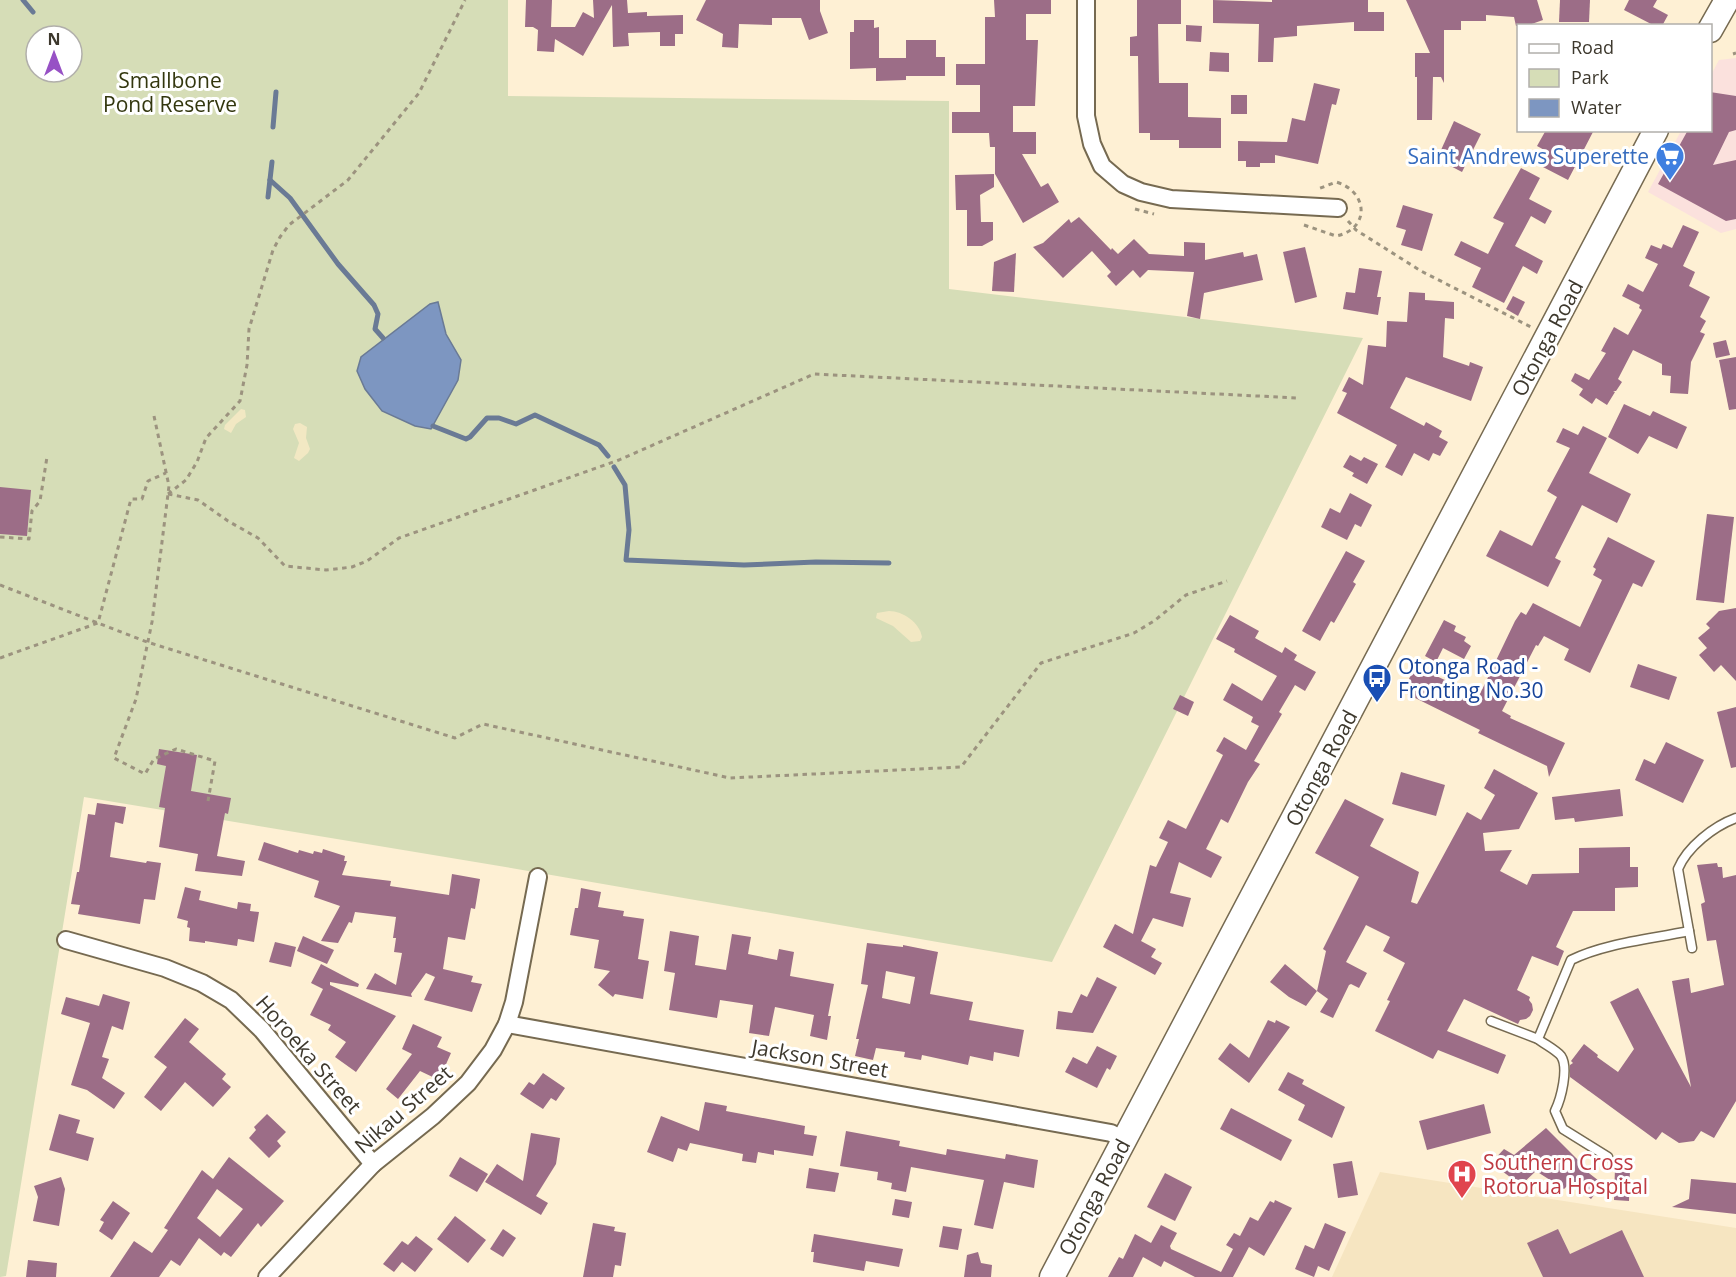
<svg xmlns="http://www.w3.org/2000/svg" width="1736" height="1277" font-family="'Open Sans',sans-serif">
	<rect width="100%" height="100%" fill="#fef0d4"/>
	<!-- commercial -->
	<polygon fill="#fbe1dd" points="1736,58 1736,229 1721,233 1648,192 1681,131 1710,130 1711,75 1719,60"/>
	<!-- built -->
	<polygon fill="#f6e5c1" points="1380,1172 1736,1228 1736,1277 1332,1277"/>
	<!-- green -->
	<path fill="#d6ddb7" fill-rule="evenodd" d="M0 0H508V96L949 101V289L1363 338 1052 962 511 868 84 797 6 1276 0 1277ZM36 36H72V72H36Z"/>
	<!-- sand -->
	<g fill="#f2e8c3">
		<polygon points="241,409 245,410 246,417 236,424 231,433 224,429 225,425"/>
		<polygon points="300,423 307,427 306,438 310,449 308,453 299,461 294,458 299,443 293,429 295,424"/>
		<path d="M889 611C903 611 920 623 922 637L920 641 911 642 893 626 876 618 877 613Z"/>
	</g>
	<!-- water -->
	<polygon fill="#7d96c1" stroke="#6a7a95" stroke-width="1.5" points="438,302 446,334 461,360 458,380 431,429 415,426 382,411 365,389 357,371 361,357 430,304"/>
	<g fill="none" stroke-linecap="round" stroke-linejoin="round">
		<!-- stream -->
		<g stroke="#6a7a95" stroke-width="5">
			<polyline points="23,0 33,12"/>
			<polyline points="273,127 276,92"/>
			<polyline points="270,180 290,198 338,264 374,305 378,314 375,329 383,338"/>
			<polyline points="268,197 272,162"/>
			<polyline points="433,426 466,439 470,437 487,418 499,418 516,424 535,415 599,445 608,456"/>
			<polyline points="614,467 625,485 629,530 626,560 744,565 816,562 889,563"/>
		</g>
	</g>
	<!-- building -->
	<g fill="#9c6d87" fill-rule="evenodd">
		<polygon points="526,0 552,0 551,27 575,27 583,12 594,18 593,0 627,0 628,13 647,12 647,16 683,15 683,34 675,34 675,46 660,46 660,32 628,33 629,46 613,47 612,5 583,56 555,39 554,52 537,51 538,30 533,27 538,27 525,27"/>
		<polygon points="706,0 820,0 820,11 828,33 809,40 801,18 772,18 772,25 739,24 738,48 722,47 723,34 696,20"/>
		<polygon points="994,0 1051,0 1051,14 1026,14 1026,40 1038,40 1035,106 1013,106 1013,132 1036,132 1036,154 1022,154 1041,187 1048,183 1059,202 1023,223 995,174 995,147 990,147 989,133 952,133 952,112 980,112 980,85 956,85 956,64 985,64 985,17 995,17"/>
		<polygon points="1137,0 1181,0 1181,24 1158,24 1159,83 1188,83 1188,117 1221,118 1221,148 1179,148 1179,140 1150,140 1150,133 1139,133 1138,56 1130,56 1130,37 1137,36"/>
		<polygon points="1213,0 1272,2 1272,0 1368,0 1368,12 1384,12 1384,31 1354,31 1354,22 1297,26 1297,36 1274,38 1273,62 1258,62 1259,24 1213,23"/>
		<polygon points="1406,0 1537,0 1543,20 1526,26 1516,26 1514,17 1486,15 1486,21 1461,21 1461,30 1444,30 1444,83 1441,77 1433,77 1432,120 1417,120 1417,77 1415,77 1415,53 1430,53"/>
		<polygon points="1560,0 1590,0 1589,22 1559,22"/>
		<polygon points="1629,0 1657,0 1653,7 1668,15 1662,26 1655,26 1624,10"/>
		<polygon points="854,20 874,20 874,28 879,27 879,58 906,58 906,40 936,40 936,57 945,57 945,76 906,76 906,80 876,81 876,68 850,69 850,32 854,32"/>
		<polygon points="1186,25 1202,26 1201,42 1186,41"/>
		<polygon points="1210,52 1229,53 1229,72 1209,71"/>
		<polygon points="1314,83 1340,89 1336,105 1332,104 1318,164 1275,155 1275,163 1260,163 1260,167 1246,167 1246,161 1238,161 1238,141 1287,142 1292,118 1305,121"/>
		<polygon points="1710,92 1736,96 1736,130 1729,132 1713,165 1736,160 1736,219 1726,221 1658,184 1688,130 1710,130"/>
		<rect x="1231" y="95" width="16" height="19"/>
		<polygon points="1454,121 1481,134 1462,172 1437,159"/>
		<polygon points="1546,130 1594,130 1568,180 1541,166 1548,152 1537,146"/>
		<polygon points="1521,168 1540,178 1529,199 1552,211 1545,224 1531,216 1515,246 1543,261 1537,274 1523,266 1504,303 1472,287 1481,268 1454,255 1461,241 1488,254 1504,223 1493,218"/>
		<polygon points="994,174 994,187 980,195 981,222 993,222 993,240 982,246 967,246 967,210 956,210 955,175"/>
		<polygon points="1403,205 1433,214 1422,251 1401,245 1406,230 1396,227"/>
		<polygon points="1079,217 1111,250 1112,248 1118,254 1134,239 1149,254 1184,256 1184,242 1205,243 1205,260 1243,252 1244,257 1257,254 1263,280 1204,293 1200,319 1187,316 1194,272 1148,270 1140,278 1133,270 1116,286 1107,276 1111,272 1092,251 1063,278 1033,247 1043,243 1069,219 1071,223"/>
		<polygon points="1683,225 1699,232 1683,266 1695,272 1689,286 1710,297 1700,317 1706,321 1700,332 1705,334 1691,362 1688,394 1670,393 1671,376 1662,375 1662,364 1633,350 1618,379 1622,382 1616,391 1613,391 1615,392 1607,405 1596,398 1592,404 1579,395 1583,389 1571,381 1575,373 1589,380 1606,353 1601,351 1614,327 1628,335 1642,310 1639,308 1640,305 1622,296 1628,284 1643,292 1658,264 1645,258 1651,245 1661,249 1663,244 1672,248"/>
		<polygon points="1305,247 1317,297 1295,303 1283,252"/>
		<polygon points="1016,253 1014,292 992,291 994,262"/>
		<polygon points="1359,268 1382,271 1377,297 1381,297 1378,315 1343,309 1346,292 1355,293"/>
		<polygon points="1409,292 1425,293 1425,300 1454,302 1454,319 1445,318 1443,357 1469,366 1470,362 1483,367 1471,401 1406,377 1390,408 1424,426 1426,422 1442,431 1439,437 1448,442 1440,456 1433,453 1429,461 1414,453 1402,476 1385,467 1397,445 1337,413 1347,393 1342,391 1349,377 1363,385 1368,345 1386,347 1387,321 1407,322"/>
		<polygon points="1513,296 1525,302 1518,316 1506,309"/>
		<polygon points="1726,340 1730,355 1716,358 1713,343"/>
		<polygon points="1736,357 1736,409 1729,410 1719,360"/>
		<polygon points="1624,404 1650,416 1653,411 1687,427 1677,449 1649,436 1638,454 1608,437"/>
		<polygon points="1583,426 1607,438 1589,473 1631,494 1617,523 1582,505 1555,558 1561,561 1548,587 1486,556 1500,530 1532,546 1557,497 1547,491 1570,448 1556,442 1563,428 1578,435"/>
		<polygon points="1350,455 1361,461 1364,457 1378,464 1367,484 1352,476 1354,473 1343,467"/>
		<polygon points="0,487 31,490 27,536 0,534"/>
		<polygon points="1350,493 1372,505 1361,527 1355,524 1347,540 1321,527 1330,508 1340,513"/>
		<polygon points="1707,514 1734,517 1724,603 1696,600"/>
		<polygon points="1608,537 1655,561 1642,587 1633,583 1590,673 1564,660 1569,649 1544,636 1538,646 1536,645 1502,711 1511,716 1510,718 1565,743 1549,777 1547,766 1478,733 1480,730 1403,692 1415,666 1479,696 1515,621 1521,612 1526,615 1533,603 1580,627 1602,580 1593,575 1596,569 1593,567"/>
		<polygon points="1346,551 1365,561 1353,582 1356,584 1334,623 1331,621 1320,641 1302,631"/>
		<polygon points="1736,608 1736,681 1721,665 1714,672 1699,655 1707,648 1698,638 1710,628 1706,624 1719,611"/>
		<polygon points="1230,615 1259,631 1255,638 1282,653 1285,647 1297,655 1294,660 1316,672 1305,691 1295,685 1279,712 1282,714 1254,761 1260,764 1248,782 1228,823 1221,819 1206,849 1222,857 1211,878 1179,862 1170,893 1191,898 1183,927 1153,918 1141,941 1156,949 1151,957 1162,963 1155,975 1103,947 1115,924 1133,934 1150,865 1156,867 1168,842 1159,838 1168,820 1186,829 1223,755 1216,751 1224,737 1246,750 1259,726 1251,722 1253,717 1223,700 1232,683 1262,701 1277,676 1234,652 1235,649 1216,639"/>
		<polygon points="1444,620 1456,626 1454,631 1466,637 1464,641 1471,646 1464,659 1443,648 1436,662 1425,656"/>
		<polygon points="1638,664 1677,677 1669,700 1630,687"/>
		<polygon points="1180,695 1194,702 1188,716 1173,709"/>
		<polygon points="1736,707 1736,767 1731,768 1717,712"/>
		<polygon points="1666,742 1704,760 1683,803 1635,780 1644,759 1655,764"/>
		<polygon points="159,749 197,755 191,791 231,798 228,814 225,813 217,856 245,861 242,876 195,871 198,854 159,847 165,808 159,807 166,766 157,764"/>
		<polygon points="1494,769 1538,793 1519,829 1483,833 1485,851 1512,850 1500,871 1527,885 1532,874 1579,873 1579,848 1630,847 1630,867 1638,867 1638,887 1615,888 1615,911 1573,911 1556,947 1564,951 1558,966 1532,956 1517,990 1530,997 1529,1000 1532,1004 1533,1010 1530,1016 1526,1019 1520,1020 1518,1024 1464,999 1447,1031 1506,1055 1498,1074 1438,1050 1433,1059 1375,1031 1390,1001 1387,1000 1405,963 1383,951 1390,937 1366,925 1346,962 1367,973 1359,988 1351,984 1349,985 1333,1018 1320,1012 1328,999 1317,991 1306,1006 1289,997 1270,982 1285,964 1317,991 1326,951 1323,949 1359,877 1315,853 1345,799 1384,819 1370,846 1419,872 1411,902 1417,904 1467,812 1481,820 1495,795 1484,788"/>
		<polygon points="1401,772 1445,785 1436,816 1392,804"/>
		<polygon points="1620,789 1623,816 1575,822 1574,818 1555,820 1552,797"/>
		<polygon points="97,803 126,807 123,824 115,822 110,857 146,863 147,861 161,863 155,900 144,899 140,924 78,914 80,905 71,904 77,872 79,872 88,814 95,815"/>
		<polygon points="264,842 298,853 299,850 313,854 314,851 322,853 323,849 345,856 344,861 347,861 342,875 391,881 390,886 449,895 452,874 480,879 475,909 471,908 465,940 448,937 443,969 473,976 471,982 482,984 472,1012 424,1000 435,977 426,973 411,994 412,997 366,989 375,973 396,985 402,953 394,952 396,938 393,938 396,917 355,912 352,923 349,922 338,943 321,941 340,906 314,897 319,881 258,860"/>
		<polygon points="1717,863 1718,867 1722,867 1723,878 1736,875 1736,1101 1714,1138 1701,1131 1694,1141 1679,1143 1662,1132 1656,1140 1570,1077 1570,1065 1573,1063 1571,1061 1584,1044 1598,1055 1597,1057 1618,1072 1634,1049 1610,1002 1638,988 1691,1087 1672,981 1689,978 1691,993 1724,985 1716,940 1707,941 1701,904 1705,902 1697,865"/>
		<polygon points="185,887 201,891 199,900 237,909 238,902 251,904 250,911 259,912 254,942 238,939 237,946 205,941 205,943 189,941 190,928 187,927 188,921 177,918"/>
		<polygon points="581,888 601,892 598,907 624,911 623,916 644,919 638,959 649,961 643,999 615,994 613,997 598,985 610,971 594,968 599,940 570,935 575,908 578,908"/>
		<polygon points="670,931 699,936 695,965 726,970 732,934 751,937 748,954 777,960 779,949 794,952 790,976 834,984 828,1016 831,1016 827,1040 810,1036 814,1015 775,1007 769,1036 749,1033 753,1005 720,1000 717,1018 669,1010 675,973 664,971"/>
		<polygon points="303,936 334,950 327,964 297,951"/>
		<polygon points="275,942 296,947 291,967 269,962"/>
		<path d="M867 943 903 947V945L938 952 930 994 973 1002 969 1020 1024 1030 1019 1057 994 1052 993 1061 970 1056 968 1065 922 1055 921 1060 904 1057 905 1052 876 1048 873 1060 855 1056 859 1039H856L868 985 861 984ZM886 971 915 977 910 1004 882 998Z"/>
		<polygon points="321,964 359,984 358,987 330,982 330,985 396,1016 356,1072 335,1057 346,1042 328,1030 331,1025 310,1015 323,989 311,983"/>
		<polygon points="1097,977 1117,987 1093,1033 1056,1029 1058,1011 1072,1013 1081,994 1087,997"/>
		<polygon points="103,994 130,1002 123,1030 112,1026 102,1057 109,1059 102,1078 125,1093 114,1109 87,1090 71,1085 90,1023 61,1014 66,997 99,1006"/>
		<polygon points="185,1018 199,1029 189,1042 226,1074 222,1079 231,1087 213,1107 185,1082 161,1111 144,1097 167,1067 154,1057"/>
		<polygon points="1268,1020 1275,1023 1276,1020 1290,1027 1249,1083 1218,1059 1230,1043 1249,1058"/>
		<polygon points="413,1024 442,1037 437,1047 451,1053 439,1080 420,1071 398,1099 386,1089 412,1054 402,1049"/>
		<polygon points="1097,1046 1117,1056 1110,1070 1107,1068 1097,1088 1065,1072 1073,1057 1087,1064"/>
		<polygon points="1288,1072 1304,1080 1302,1084 1345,1107 1332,1138 1298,1120 1305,1105 1278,1090"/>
		<polygon points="543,1073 565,1088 556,1101 551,1098 543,1109 520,1094 529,1082 534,1085"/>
		<polygon points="705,1102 727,1106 726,1111 805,1126 804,1134 817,1136 813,1156 774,1150 774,1155 758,1152 756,1163 742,1161 743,1154 690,1143 687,1151 678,1148 673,1162 647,1152 661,1116 699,1131"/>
		<polygon points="1484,1104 1491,1133 1427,1150 1419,1121"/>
		<polygon points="1231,1108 1292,1140 1281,1161 1220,1129"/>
		<polygon points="59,1114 80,1120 76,1133 94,1138 88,1161 49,1150"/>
		<polygon points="267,1114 286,1132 277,1141 281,1146 269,1158 249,1138 256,1130 254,1127"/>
		<polygon points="1546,1128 1582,1164 1581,1167 1603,1184 1591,1199 1571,1182 1564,1189 1536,1171 1521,1185 1491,1163 1504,1149 1514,1155"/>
		<polygon points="846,1131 900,1141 899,1146 946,1155 947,1149 1005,1159 1006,1154 1038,1160 1034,1188 1004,1182 993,1229 974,1225 984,1180 911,1167 906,1192 891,1189 892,1183 877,1180 878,1172 840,1166"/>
		<polygon points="531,1133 560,1138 556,1164 536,1196 548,1203 541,1215 485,1182 497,1164 523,1181"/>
		<path d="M229 1157 284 1201 261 1227 258 1223 231 1257 224 1252 221 1256 199 1238 180 1266 171 1260 159 1277H110L134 1241 152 1253 168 1230 164 1228 202 1170 213 1179ZM217 1189 243 1209 220 1237 197 1218Z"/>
		<polygon points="460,1157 488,1174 477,1192 449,1176"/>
		<polygon points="1352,1161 1358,1195 1338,1198 1333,1164"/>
		<polygon points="1615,1167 1630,1168 1629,1201 1614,1200"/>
		<polygon points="809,1168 839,1173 835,1192 806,1188"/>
		<polygon points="1165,1173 1192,1187 1175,1221 1147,1207"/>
		<polygon points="61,1177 65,1189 59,1226 33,1221 38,1197 34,1186"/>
		<polygon points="1691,1179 1736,1183 1736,1214 1672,1207 1689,1199"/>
		<polygon points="895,1199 912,1202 909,1218 892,1215"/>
		<polygon points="1275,1200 1292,1208 1264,1256 1249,1247 1233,1277 1195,1277 1164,1261 1161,1267 1143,1257 1133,1277 1108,1277 1119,1257 1123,1259 1135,1234 1151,1243 1161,1225 1177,1233 1170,1246 1171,1249 1221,1272 1233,1249 1226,1245 1234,1233 1240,1236 1250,1217 1258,1221 1270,1201 1274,1203"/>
		<polygon points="113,1201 130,1213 112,1240 99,1231 104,1222 100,1220"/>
		<polygon points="455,1216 486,1240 468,1263 437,1239"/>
		<polygon points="593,1223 615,1227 614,1231 626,1233 621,1266 615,1265 613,1277 583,1277"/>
		<polygon points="1325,1223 1346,1232 1329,1271 1318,1266 1314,1277 1295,1269 1305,1245 1314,1249"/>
		<polygon points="943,1226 962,1229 958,1250 939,1247"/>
		<polygon points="503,1229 516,1238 503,1257 490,1249"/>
		<polygon points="1558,1229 1570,1254 1622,1230 1644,1277 1543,1277 1527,1243"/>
		<polygon points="814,1234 903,1249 899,1267 866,1261 864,1271 813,1262 814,1252 811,1252"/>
		<polygon points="416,1236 433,1249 415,1272 402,1262 394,1272 383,1264 402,1241 408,1245"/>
		<polygon points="978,1252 981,1263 992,1265 991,1277 964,1277 967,1255"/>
		<polygon points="28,1260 57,1263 56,1277 26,1277"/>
	</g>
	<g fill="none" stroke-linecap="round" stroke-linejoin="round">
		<!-- lane casing -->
		<g stroke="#766a51" stroke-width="11">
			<g id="lane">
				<path d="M1692 948 1678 869C1687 847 1714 826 1736 818"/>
				<polyline points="1491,1021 1538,1039"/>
				<path d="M1608 1157 1563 1129 1555 1111C1561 1099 1569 1068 1561 1056 1556 1050 1544 1044 1538 1039L1571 960C1605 943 1652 939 1689 931"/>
			</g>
		</g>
		<!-- street casing -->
		<g stroke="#766a51" stroke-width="20">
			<g id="street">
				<polyline points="1086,0 1086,116 1092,144 1102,166 1123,184 1141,192 1171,199 1338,208"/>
				<polyline points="66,940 165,968 202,983 231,1000 262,1030 373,1164"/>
				<polyline points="507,1024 1111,1133 1124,1140"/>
				<polyline points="267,1277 373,1164 433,1116 468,1083 493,1050 507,1024 514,1002 538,877"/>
			</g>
		</g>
		<!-- secondary casing -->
		<g stroke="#766a51" stroke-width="27">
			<g id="secondary">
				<polyline points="1710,30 1727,0"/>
				<polyline points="1052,1277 1656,130"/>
			</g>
		</g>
		<!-- path -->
		<g stroke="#9c937f" stroke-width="3" stroke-dasharray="4.5 4.5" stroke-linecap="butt">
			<polyline points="1733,54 1736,53"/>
			<polyline points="1135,209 1154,214"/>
			<polyline points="1348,221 1356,230 1421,271 1531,327"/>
			<path d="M1304 225 1336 236C1371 229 1368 191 1336 182L1318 189"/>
			<polyline points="154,416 169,486 152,622 136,699 114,758 145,774 154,759 176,749 215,761 208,801"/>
			<polyline points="168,494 198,500 228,521 258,538 285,566 326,570 352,567 367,561 399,538 619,460 814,374 1298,398"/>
			<polyline points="168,494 186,480 197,462 206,438 240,401 247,365 249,329 273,250 280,237 289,225 348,180 419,93 465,0"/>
			<polyline points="0,537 29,539 32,511 40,501 47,457"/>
			<polyline points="0,585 147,642 455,738 483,724 730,778 961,767 1041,663 1134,633 1154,621 1186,595 1227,581"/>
			<polyline points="0,658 98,623 131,499 142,499 148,481 166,473"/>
		</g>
		<!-- lane -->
		<use href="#lane" stroke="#fff" stroke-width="8"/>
		<!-- street -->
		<use href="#street" stroke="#fff" stroke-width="16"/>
		<!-- secondary -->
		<use href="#secondary" stroke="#fff" stroke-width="24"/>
	</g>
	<!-- icons -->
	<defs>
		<g id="supermarket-pin" transform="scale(1.5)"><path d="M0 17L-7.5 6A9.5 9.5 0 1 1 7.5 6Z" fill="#3f7fe0" stroke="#fff"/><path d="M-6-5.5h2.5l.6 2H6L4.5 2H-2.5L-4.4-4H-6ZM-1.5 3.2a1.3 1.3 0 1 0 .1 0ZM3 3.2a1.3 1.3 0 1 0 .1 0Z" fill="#fff"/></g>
		<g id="bus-pin" transform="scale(1.5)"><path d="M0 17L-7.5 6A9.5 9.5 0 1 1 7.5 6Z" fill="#1a4fb4" stroke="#fff"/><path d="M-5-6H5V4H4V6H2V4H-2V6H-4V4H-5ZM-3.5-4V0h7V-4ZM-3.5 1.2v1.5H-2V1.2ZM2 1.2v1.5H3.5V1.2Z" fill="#fff"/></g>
		<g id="hospital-pin" transform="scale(1.5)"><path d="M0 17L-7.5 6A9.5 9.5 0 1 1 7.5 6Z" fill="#e0444e" stroke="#fff"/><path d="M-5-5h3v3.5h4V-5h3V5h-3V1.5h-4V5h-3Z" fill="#fff"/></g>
	</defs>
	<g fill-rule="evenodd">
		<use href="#supermarket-pin" x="1670" y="156"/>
		<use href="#bus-pin" x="1377" y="678"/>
		<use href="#hospital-pin" x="1462" y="1174"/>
	</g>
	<g text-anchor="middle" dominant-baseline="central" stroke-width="6" stroke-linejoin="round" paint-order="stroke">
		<!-- park labels -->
		<g font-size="21" fill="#33370f" stroke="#fff">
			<text x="170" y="80">Smallbone<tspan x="170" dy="24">Pond Reserve</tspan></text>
		</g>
		<!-- shop labels -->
		<g font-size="21" fill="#366cbe" stroke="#fff" text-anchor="end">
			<text x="1649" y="156">Saint Andrews Superette</text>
		</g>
		<!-- street labels -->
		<g font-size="21" fill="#3d382d" stroke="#fff">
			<text transform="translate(1547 338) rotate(-62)">Otonga Road</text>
			<text transform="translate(1321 768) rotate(-62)">Otonga Road</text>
			<text transform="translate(309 1054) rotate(49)">Horoeka Street</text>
			<text transform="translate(820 1058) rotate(10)">Jackson Street</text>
			<text transform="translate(403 1109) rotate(-41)">Nikau Street</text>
			<text transform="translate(1094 1197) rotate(-62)">Otonga Road</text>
		</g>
		<!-- transit labels -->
		<g font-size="21" fill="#164399" stroke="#fff" text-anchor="start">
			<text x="1398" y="666">Otonga Road -<tspan x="1398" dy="24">Fronting No.30</tspan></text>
		</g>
		<!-- health labels -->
		<g font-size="21" fill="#be3a42" stroke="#fff" text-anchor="start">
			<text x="1483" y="1162">Southern Cross<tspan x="1483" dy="24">Rotorua Hospital</tspan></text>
		</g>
	</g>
	<!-- legend -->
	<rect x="1517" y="24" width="195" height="108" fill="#ffffff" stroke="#b1afab" stroke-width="1.5"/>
	<rect x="1529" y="44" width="30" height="9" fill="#ffffff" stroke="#b1afab" stroke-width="1.5"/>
	<text x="1571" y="54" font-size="18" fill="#3d382d">Road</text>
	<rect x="1529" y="69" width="30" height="18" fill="#d6ddb7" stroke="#b1afab" stroke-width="1.5"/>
	<text x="1571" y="84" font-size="18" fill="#3d382d">Park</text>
	<rect x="1529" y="99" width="30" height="18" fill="#7d96c1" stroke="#b1afab" stroke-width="1.5"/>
	<text x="1571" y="114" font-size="18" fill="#3d382d">Water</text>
	<!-- north arrow -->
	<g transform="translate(54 54)"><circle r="28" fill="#ffffff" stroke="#b1afab" stroke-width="1.5"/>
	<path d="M0-4.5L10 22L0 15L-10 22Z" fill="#9751c5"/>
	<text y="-9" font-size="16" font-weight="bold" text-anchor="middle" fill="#3d382d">N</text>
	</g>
</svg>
